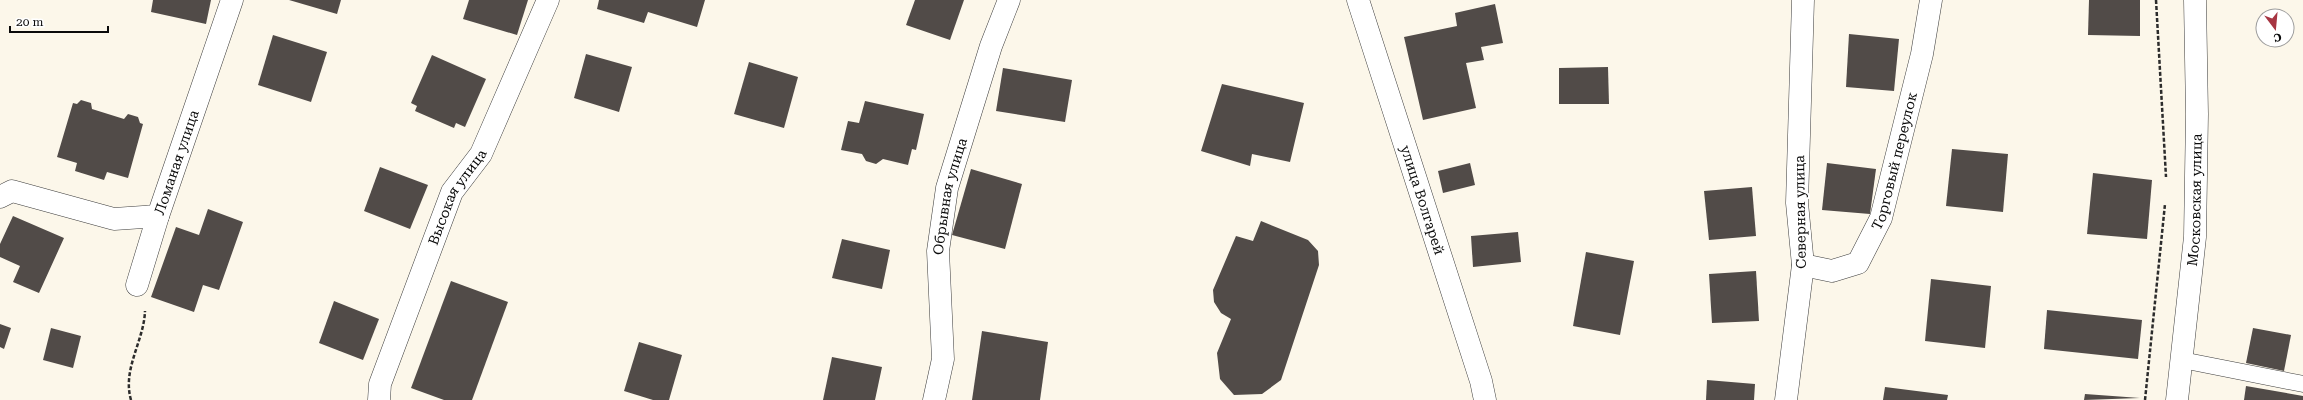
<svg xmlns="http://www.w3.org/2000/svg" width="2303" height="400" font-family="'Roboto Serif',serif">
	<rect width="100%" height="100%" fill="#fcf7ea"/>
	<!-- building -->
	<g fill="#514b48">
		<polygon points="153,0 211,0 206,24 151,12"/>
		<polygon points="289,0 341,0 337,14"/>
		<polygon points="469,0 528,0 517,35 463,19"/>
		<polygon points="599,0 705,0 697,27 648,12 644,23 597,9"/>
		<polygon points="915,0 964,0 950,40 906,25"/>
		<polygon points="2089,0 2140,0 2140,36 2088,35"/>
		<polygon points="1495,4 1503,43 1481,47 1484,60 1466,63 1476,108 1423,120 1404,37 1457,26 1455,13"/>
		<polygon points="1849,34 1899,39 1894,91 1846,87"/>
		<polygon points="273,35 327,52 311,102 258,85"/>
		<polygon points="586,54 632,67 619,112 574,98"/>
		<polygon points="432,55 486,79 465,127 456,123 454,128 415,111 417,106 411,103"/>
		<polygon points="749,62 798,77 784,128 734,114"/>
		<polygon points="1608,67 1609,104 1559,104 1559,68"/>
		<polygon points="1003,68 1072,80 1065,122 996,111"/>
		<polygon points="1222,84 1304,103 1290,162 1252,154 1250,166 1201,151"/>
		<polygon points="81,100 91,103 92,109 124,119 128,114 138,117 140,123 143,124 128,178 107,172 104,180 75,171 77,163 57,157 73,103 77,104"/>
		<polygon points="865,101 924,114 916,150 912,149 908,165 883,159 876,164 866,161 862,154 841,150 848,121 859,123"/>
		<polygon points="1952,149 2008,154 2003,212 1946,206"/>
		<polygon points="1470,163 1475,185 1443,193 1438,171"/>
		<polygon points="1827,163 1876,169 1870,214 1822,210"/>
		<polygon points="380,167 428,185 410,229 364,211"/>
		<polygon points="971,169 1022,184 1005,249 952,235"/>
		<polygon points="2093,173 2152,180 2147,239 2087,234"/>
		<polygon points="1752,187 1756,236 1709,240 1704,191"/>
		<polygon points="208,209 243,222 219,290 203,285 194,312 151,297 176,227 199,235"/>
		<polygon points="13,216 64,238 39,293 13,282 20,266 0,257 0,244"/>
		<polygon points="1261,221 1308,240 1318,251 1319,265 1281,380 1262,394 1234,395 1220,379 1217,353 1231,319 1221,313 1214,302 1213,290 1236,236 1253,241"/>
		<polygon points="1518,232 1521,262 1473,267 1471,236"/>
		<polygon points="842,239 890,250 882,289 832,278"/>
		<polygon points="1586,252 1634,261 1620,335 1573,326"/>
		<polygon points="1756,271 1759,321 1712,323 1709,274"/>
		<polygon points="1931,279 1991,286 1985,348 1925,341"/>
		<polygon points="451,281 508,302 472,400 444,400 411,388"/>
		<polygon points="334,301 379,319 363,360 319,343"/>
		<polygon points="2047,310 2142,320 2138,359 2044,349"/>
		<polygon points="0,324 11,328 4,349 0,347"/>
		<polygon points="51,328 81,336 73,368 43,360"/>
		<polygon points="2253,328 2291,335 2284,371 2246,363"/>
		<polygon points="982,331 1048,342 1040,400 972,400"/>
		<polygon points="639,342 682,355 669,400 653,400 624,391"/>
		<polygon points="832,357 882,367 875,400 823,400"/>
		<polygon points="1707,380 1755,384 1754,400 1706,400"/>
		<polygon points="2246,386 2303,396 2303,400 2244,400"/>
		<polygon points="1885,387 1948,395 1947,400 1883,400"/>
		<polygon points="2085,394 2140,398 2084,400"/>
	</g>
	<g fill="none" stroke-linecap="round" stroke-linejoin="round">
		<!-- service casing -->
		<g stroke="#3d3d3d" stroke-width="17">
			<polyline id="service" points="2182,360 2303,384"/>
		</g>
		<!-- minor casing -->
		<g stroke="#3d3d3d" stroke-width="23">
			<g id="minor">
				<path id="s1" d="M1358 0 1481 381 1485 400"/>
				<path id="s2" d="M0 197 12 191 114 219 158 216 232 0"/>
				<path id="s3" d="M1803 265 1832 271 1858 263 1881 218 1922 54 1931 0"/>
				<polyline points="137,285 158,216"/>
				<path id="s4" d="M379 400 380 384 452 192 481 154 548 0"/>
				<path id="s5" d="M934 400 943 359 938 251 947 188 991 46 1009 0"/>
				<polyline points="1786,400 1803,265 1797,203 1803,0"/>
				<path id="s6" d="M2177 400 2195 237 2197 114 2195 0"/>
			</g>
		</g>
		<!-- path -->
		<g stroke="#2c2c2c" stroke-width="2.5" stroke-dasharray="4 2" stroke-linecap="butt">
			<polyline points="2156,0 2166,177"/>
			<path d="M131 400C122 369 144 341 145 311"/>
			<polyline points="2145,400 2165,204"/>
		</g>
		<!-- service -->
		<use href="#service" stroke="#fff" stroke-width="16"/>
		<!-- minor -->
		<use href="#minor" stroke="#fff" stroke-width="22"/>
	</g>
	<g text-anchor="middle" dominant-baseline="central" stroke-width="4" stroke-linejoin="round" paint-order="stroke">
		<!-- street labels -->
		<g font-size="14" fill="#0a0a0a" stroke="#fff">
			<text stroke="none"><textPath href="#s2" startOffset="220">Ломаная улица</textPath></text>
			<text stroke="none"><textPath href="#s3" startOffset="166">Торговый переулок</textPath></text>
			<text stroke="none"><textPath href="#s5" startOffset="206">Обрывная улица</textPath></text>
			<text stroke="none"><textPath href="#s4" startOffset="219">Высокая улица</textPath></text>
			<text stroke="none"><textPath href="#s1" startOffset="210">улица Волгарей</textPath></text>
			<text stroke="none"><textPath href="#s6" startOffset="201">Московская улица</textPath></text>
			<text transform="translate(1800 212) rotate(-91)">Северная улица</text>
		</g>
	</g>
	<!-- north arrow -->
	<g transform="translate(2275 28) rotate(164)"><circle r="19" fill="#ffffff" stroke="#9d9d9d"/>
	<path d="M0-3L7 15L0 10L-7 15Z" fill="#a73542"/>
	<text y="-6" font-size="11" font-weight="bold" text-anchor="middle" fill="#0a0a0a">С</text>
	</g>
	<!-- scale -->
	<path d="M10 26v6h98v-6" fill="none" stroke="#0a0a0a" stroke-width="2"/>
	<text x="16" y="26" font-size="12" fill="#0a0a0a" stroke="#ffffff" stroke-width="3" paint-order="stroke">20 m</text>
</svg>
